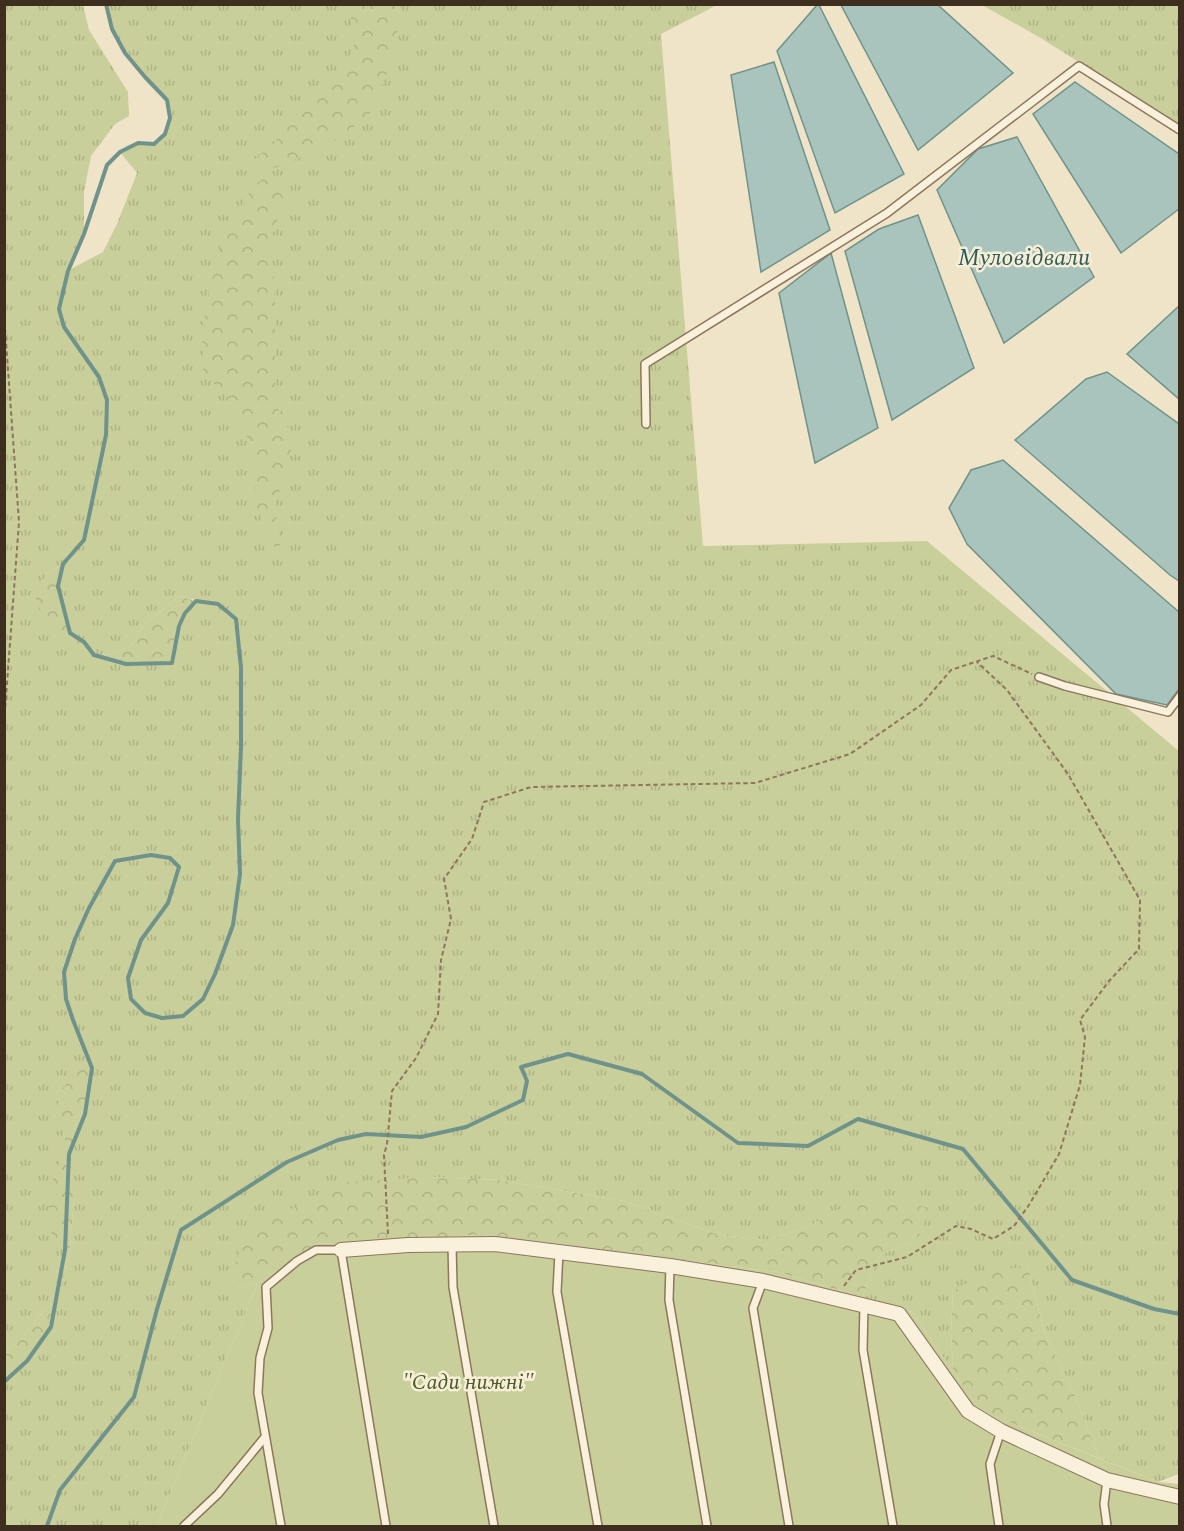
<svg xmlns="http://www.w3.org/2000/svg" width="1184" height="1531" font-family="Spectral,serif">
	<defs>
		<pattern id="grass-tufts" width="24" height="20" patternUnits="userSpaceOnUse" patternTransform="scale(1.5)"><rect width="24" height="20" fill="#c9cf9b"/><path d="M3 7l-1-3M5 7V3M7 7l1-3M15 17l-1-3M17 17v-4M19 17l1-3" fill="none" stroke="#aeb285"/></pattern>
		<pattern id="forest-crowns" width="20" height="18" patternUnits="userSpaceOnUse" patternTransform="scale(1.5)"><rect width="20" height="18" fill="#c9cf9b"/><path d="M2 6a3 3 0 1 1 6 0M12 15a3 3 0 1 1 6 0" fill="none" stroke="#aeb285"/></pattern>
	</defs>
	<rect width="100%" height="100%" fill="#f0e4c8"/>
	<!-- grass -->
	<g fill="url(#grass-tufts)" fill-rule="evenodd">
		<path d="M5 5H83L89 30 128 92 129 116 115 124 91 156 84 192V234L69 270 103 252 117 224 137 173 120 152 138 143 154 144 165 134 170 118 167 100 145 77 125 53 112 29 106 5H717L661 34 703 546 927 541 1179 751V1474L1158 1482 1099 1458 1073 1391 1045 1335 1028 1267 953 1291 951 1332 953 1371 912 1312 862 1297 881 1254 916 1242 864 1196 806 1228 766 1240 719 1235 624 1201 499 1180 427 1177 237 1288 258 1283 160 1517 158 1526H5V1382L27 1361 51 1327 70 1249 74 1197 56 1300 39 1316 18 1343 5 1350ZM63 564 58 586 70 633 84 642 94 655 114 654 131 646 145 623 164 609 179 596 196 600 185 613 179 626 172 663 79 655 45 575Z"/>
		<polygon points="982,5 1179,5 1179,125 1039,37"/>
	</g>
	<!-- forest -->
	<g fill="url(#forest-crowns)">
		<polygon points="350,5 402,5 392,62 368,117 324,148 274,168 254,160 272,145 302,110 342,80 354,44"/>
		<polygon points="265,178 288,187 271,239 275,306 275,404 295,438 275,506 282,563 257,510 252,448 229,398 203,373 202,331 210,287 221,248 241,212 252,186"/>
		<polygon points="63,564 58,586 70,632 84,642 94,655 114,654 131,646 145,623 164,609 179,596 196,601 185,613 179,626 172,663 98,664 79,655 49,632 36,599 45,575"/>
		<polygon points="88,1057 92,1068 85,1114 69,1154 74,1197 70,1249 51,1327 27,1361 5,1382 5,1350 18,1343 39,1316 56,1300 65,1250 53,1239 49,1221 49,1190 61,1157 65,1139 58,1120 58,1094"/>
		<polygon points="427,1177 499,1180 624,1201 719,1235 766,1240 806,1228 863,1196 931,1208 916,1242 881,1254 862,1297 778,1272 482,1235 317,1244 258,1283 237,1288 234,1268 246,1232 344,1182"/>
		<polygon points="1028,1267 1045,1335 1073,1391 1099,1458 981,1411 953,1371 951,1332 953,1291 989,1270"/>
	</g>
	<!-- green -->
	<polygon fill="#c9cf9b" points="482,1235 778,1272 912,1312 981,1411 1158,1482 1180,1484 1179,1526 158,1526 160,1517 258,1283 317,1244"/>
	<!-- water -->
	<g fill="#a9c4bc" stroke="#6f938a" stroke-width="1.5">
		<polygon points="817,5 819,5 904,174 835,213 777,51"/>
		<polygon points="841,5 938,5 1013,73 918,150"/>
		<polygon points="774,62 830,230 761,272 731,75"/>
		<polygon points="1075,82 1179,154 1179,209 1121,253 1033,114"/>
		<polygon points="1017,137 1094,277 1004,343 937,190 978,149"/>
		<polygon points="918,215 974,368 892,420 845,251 879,229"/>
		<polygon points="831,253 878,428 815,463 779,293"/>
		<polygon points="1179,306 1179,399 1127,354"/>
		<polygon points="1107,372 1179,424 1179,581 1170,575 1015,440 1086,379"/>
		<polygon points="1003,460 1179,612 1179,689 1167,705 1116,694 967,544 949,508 971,470"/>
	</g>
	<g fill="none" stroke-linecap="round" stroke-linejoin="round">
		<!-- stream -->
		<g stroke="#6f938a" stroke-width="4">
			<polyline points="4,1382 27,1361 51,1327 65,1250 69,1154 85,1114 92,1068 73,1020 66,999 64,972 75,939 89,908 115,861 151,855 170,858 179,867 168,903 141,940 128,978 131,999 145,1013 162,1018 183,1016 203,999 215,974 233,925 240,874 238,819 241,747 241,668 236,619 218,604 196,601 185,613 179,626 172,663 126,664 94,655 84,642 70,633 58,586 63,564 84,540 106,435 107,400 99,377 64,327 59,309 68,271 84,234 107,165 120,152 138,143 154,144 165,134 170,118 167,100 145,77 125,53 112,29 106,4"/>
			<polyline points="47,1526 60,1490 134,1397 157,1309 181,1230 287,1162 338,1140 366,1134 421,1137 466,1127 523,1100 527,1081 521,1067 568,1054 642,1074 738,1143 808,1146 858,1119 963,1149 1072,1280 1154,1309 1180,1314"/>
		</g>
		<!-- lane casing -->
		<g stroke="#8d765c" stroke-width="10">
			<g id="lane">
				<polyline points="646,424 645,364 887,213 1079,66 1180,130"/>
				<polyline points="1039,677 1065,686 1168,712 1180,696"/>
				<polyline points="452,1244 453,1287 494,1526"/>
				<polyline points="559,1252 557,1292 598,1526"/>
				<polyline points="670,1266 669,1300 707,1526"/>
				<polyline points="763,1281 753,1308 789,1526"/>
				<polyline points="864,1305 863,1350 893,1526"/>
				<polyline points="1107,1480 1104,1504 1107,1526"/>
				<polyline points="184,1526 218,1494 265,1437"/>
				<polyline points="281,1526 258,1393 260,1358 268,1328 266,1287 297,1261 316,1250 341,1250 386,1526"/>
				<polyline points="999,1526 990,1464 1001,1431"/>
			</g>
		</g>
		<!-- street casing -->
		<g stroke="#8d765c" stroke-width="16">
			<polyline id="street" points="341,1250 408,1245 495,1244 670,1266 763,1281 899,1314 968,1411 1001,1431 1107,1480 1180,1497"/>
		</g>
		<!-- path -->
		<g stroke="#8d765c" stroke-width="2" stroke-dasharray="4.5 3" stroke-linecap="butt">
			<polyline points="4,314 19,522 4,724"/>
			<polyline points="388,1234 384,1155 387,1144 392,1091 416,1058 438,1014 441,960 451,919 444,879 472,839 484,802 531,787 755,783 850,754 921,705 951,670 993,656 1032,674"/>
			<polyline points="844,1286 856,1270 907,1257 956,1226 971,1229 993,1239 1014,1226 1029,1205 1059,1154 1080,1085 1085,1037 1080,1020 1109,981 1139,949 1140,900 1068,774 1007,690 977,662"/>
		</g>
		<!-- lane -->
		<use href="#lane" stroke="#faf1dc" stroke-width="7"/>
		<!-- street -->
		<use href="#street" stroke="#faf1dc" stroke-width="14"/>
	</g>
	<g text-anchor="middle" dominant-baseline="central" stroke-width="5" stroke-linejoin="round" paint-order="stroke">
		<!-- park labels -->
		<g font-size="22" font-style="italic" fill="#4d5a26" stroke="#f7eed8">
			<text x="468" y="1382">"Сади нижні"</text>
		</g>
		<!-- water labels -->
		<g font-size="24" font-style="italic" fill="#2f5d5a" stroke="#f7eed8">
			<text x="1024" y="258">Муловідвали</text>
		</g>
	</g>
	<!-- border -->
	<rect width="1184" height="1531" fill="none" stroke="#3d2e20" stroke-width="12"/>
</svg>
